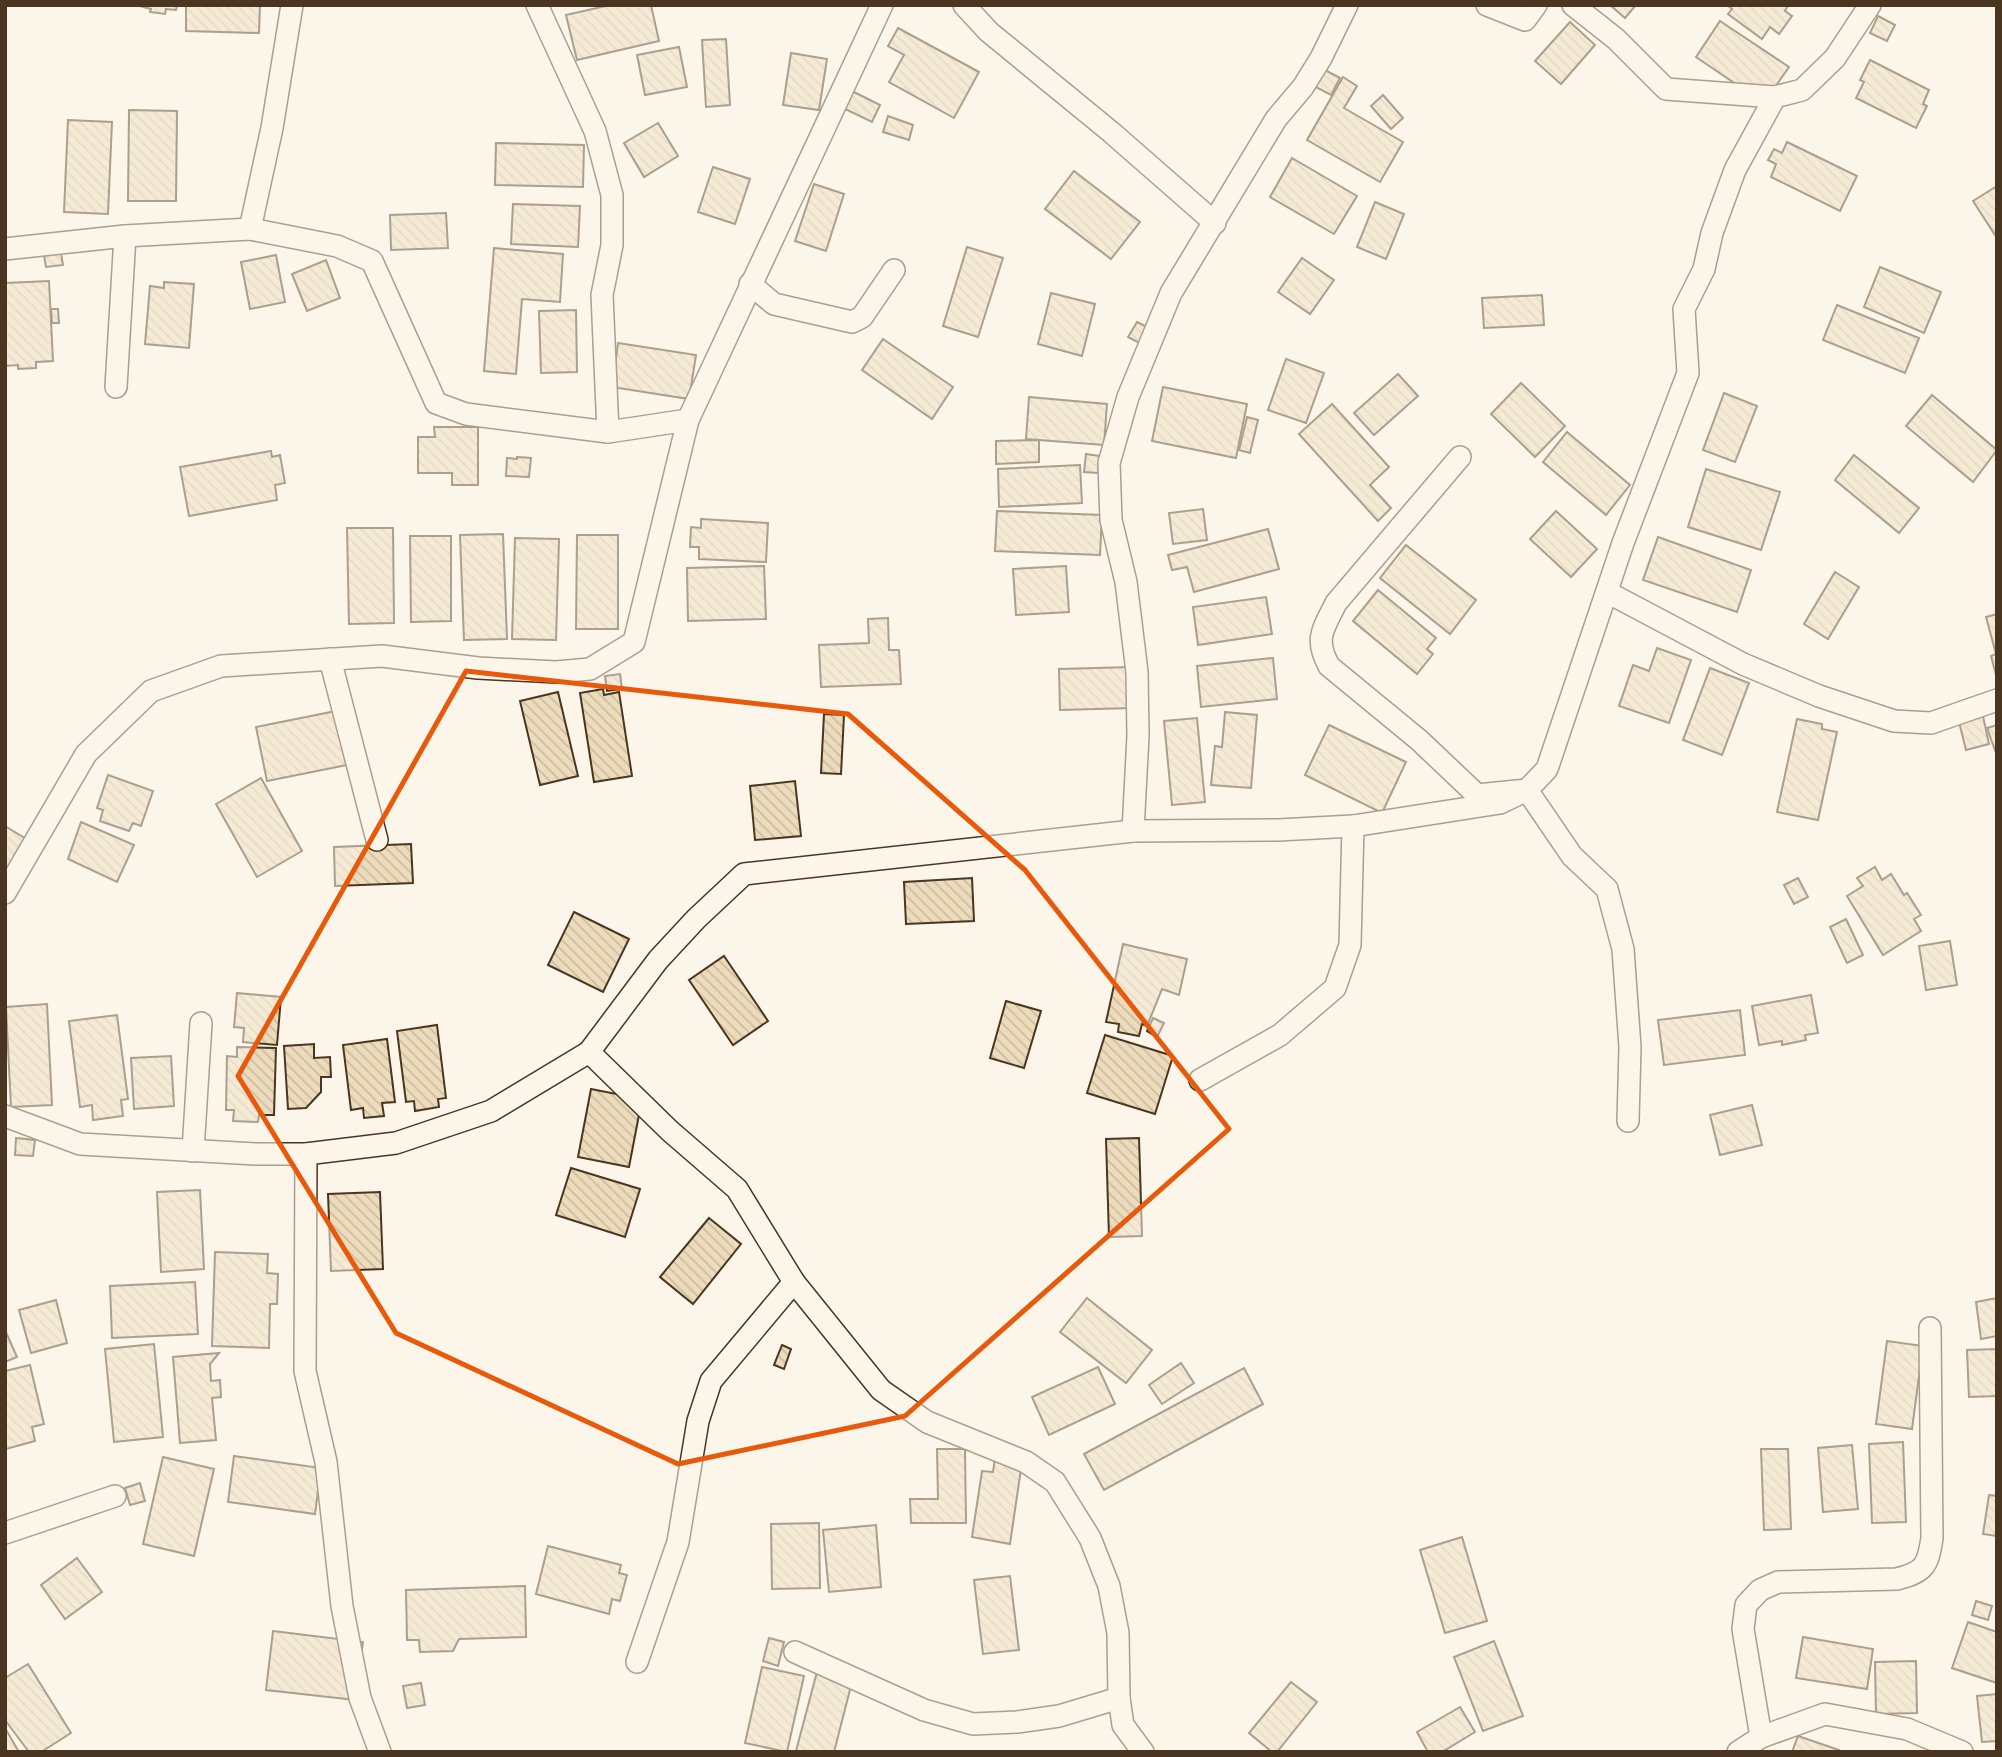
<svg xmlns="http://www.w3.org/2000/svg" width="2002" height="1757" font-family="'Varela Round',sans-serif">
	<defs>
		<pattern id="building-back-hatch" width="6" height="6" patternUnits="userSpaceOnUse" patternTransform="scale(1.75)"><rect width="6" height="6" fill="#ecdcbc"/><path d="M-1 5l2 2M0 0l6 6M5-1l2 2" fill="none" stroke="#ccbda1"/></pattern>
	</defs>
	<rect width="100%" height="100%" fill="#fbf6e9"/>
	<!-- building -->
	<g fill="url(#building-back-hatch)" stroke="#4a3520" stroke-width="2">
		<polygon points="136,5 177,5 176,10 166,9 165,14 150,12 151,9"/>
		<polygon points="186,5 260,5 259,33 186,31"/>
		<polygon points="610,5 651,5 659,41 577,60 566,15"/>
		<polygon points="1610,5 1636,5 1625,18"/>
		<polygon points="1727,5 1788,5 1785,11 1792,16 1779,34 1770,27 1762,39 1728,14 1732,9"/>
		<polygon points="1878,16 1895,25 1887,41 1870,33"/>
		<polygon points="1720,21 1789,67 1764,103 1696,57"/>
		<polygon points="1570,22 1595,45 1561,84 1535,61"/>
		<polygon points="898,28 979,72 954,118 889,82 904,55 888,46"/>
		<polygon points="726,39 730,105 706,107 702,40"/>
		<polygon points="679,47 687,87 645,95 637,55"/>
		<polygon points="791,53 827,59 819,110 783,105"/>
		<polygon points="1870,60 1929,90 1923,104 1927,106 1916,128 1856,98 1864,82 1860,80"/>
		<polygon points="1323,69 1340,78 1331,95 1314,86"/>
		<polygon points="1343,77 1357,86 1344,108 1403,142 1380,182 1307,140"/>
		<polygon points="852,91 880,105 872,122 843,108"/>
		<polygon points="1383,95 1403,118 1391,129 1371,106"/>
		<polygon points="129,110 177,111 176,201 128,201"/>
		<polygon points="888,116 913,125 909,140 883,132"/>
		<polygon points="68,120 112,122 108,214 64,212"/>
		<polygon points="658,123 678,156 644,177 624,143"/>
		<polygon points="1787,142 1857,176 1840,211 1771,177 1776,164 1768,160 1774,149 1782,153"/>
		<polygon points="496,143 584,145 583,187 495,185"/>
		<polygon points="1292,158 1357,196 1334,234 1270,197"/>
		<polygon points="713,167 750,179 735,224 698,212"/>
		<polygon points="1074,171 1140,222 1111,259 1045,209"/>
		<polygon points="814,184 844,194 826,251 795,241"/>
		<polygon points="1997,186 1997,238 1973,201"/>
		<polygon points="1375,202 1404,214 1386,259 1357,247"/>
		<polygon points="513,204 580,206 578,247 511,244"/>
		<polygon points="446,213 448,248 391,250 390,215"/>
		<polygon points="60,247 63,265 46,267 43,249"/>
		<polygon points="967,247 1003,258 978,337 943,326"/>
		<polygon points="494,248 563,254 560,302 522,299 516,374 484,371"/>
		<polygon points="276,255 285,302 250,309 241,262"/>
		<polygon points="1302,258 1334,280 1310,314 1278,292"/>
		<polygon points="326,260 340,298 307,311 292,274"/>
		<polygon points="1880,267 1941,292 1924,333 1864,307"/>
		<polygon points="49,281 53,361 36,362 36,368 18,369 18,365 5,366 5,283"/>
		<polygon points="164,282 194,284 189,348 145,344 150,286 164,288"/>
		<polygon points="1051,293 1095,304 1082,356 1038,344"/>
		<polygon points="1542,295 1544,325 1484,328 1482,298"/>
		<polygon points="1837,305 1919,338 1905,373 1823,340"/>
		<polygon points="51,309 58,309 59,323 52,323"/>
		<polygon points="576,310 577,372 541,373 539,311"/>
		<polygon points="1137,322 1153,330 1145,346 1128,337"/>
		<polygon points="883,339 953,387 932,419 862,370"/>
		<polygon points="618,343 696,355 689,399 612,387"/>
		<polygon points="1286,359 1324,373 1306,423 1268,410"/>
		<polygon points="1398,374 1418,396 1374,435 1354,413"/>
		<polygon points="1521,383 1565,426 1535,457 1491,414"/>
		<polygon points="1163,387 1247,404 1236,458 1152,441"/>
		<polygon points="1724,393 1757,406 1735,462 1703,450"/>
		<polygon points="1932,395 1997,450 1973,482 1906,426"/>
		<polygon points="1029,397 1107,404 1104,445 1026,439"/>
		<polygon points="1332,404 1389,467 1370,485 1391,508 1378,521 1299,434"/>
		<polygon points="1247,417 1258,420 1250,453 1239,450"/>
		<polygon points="434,427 478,427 478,485 452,485 452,473 418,473 418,437 435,437"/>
		<polygon points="1567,432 1630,485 1606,515 1543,462"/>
		<polygon points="1039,440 1039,462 996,464 996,441"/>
		<polygon points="271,451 272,457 280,455 285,483 275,485 277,500 189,516 180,467"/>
		<polygon points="1086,454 1100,456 1098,473 1084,472"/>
		<polygon points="1854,455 1919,508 1899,533 1835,480"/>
		<polygon points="517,457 531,458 529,477 506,476 507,458 517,459"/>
		<polygon points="1080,465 1082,503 999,507 998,469"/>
		<polygon points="1706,469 1780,492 1761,550 1688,527"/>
		<polygon points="1203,509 1207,540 1173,544 1169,513"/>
		<polygon points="997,511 1102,515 1100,555 995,551"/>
		<polygon points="1556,511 1597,549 1571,577 1530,539"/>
		<polygon points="701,519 768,523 766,562 699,559 699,547 690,547 691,527 701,528"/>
		<polygon points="347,528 393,528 394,623 349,624"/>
		<polygon points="1268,529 1279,569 1194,592 1187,567 1172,570 1168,555"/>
		<polygon points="503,534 507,639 464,640 460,535"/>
		<polygon points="577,535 618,535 618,629 576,629"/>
		<polygon points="410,536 451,536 451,621 411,622"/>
		<polygon points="1658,537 1751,570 1737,612 1643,580"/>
		<polygon points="515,538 559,539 556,640 512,639"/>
		<polygon points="1406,545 1476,600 1450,634 1380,578"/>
		<polygon points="764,566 766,619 688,621 687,568"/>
		<polygon points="1066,566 1069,612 1016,615 1013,569"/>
		<polygon points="1835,572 1859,587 1828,639 1804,624"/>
		<polygon points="1378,590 1436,638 1427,649 1433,654 1417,674 1353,621"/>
		<polygon points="1266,597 1272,634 1198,645 1193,607"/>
		<polygon points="1997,614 1997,679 1991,656 1996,654 1986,617"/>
		<polygon points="888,618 889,650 899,650 901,684 821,687 819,645 869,643 868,619"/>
		<polygon points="1657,648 1691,660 1669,723 1619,706 1633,665 1649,671"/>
		<polygon points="1273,658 1277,699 1201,707 1197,666"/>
		<polygon points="1132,667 1133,708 1060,710 1059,669"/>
		<polygon points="1710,668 1749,683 1722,755 1683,740"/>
		<polygon points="620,674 622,689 607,691 605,676"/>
		<polygon points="603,689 604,695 619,692 632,776 594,782 580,693"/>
		<polygon points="558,692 578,776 540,785 520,701"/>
		<polygon points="336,711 347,765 267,781 256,727"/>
		<polygon points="1225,712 1257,715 1251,788 1211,785 1215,746 1222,747"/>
		<polygon points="824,714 844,715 841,774 821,773"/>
		<polygon points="1983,716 1989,744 1966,750 1959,722"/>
		<polygon points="1197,718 1205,802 1172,805 1164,721"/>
		<polygon points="1797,719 1822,724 1822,729 1837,732 1818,820 1777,812"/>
		<polygon points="1329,725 1406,762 1382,813 1305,775"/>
		<polygon points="1997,725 1997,756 1987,728"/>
		<polygon points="108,775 153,791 141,826 133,823 129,831 100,821 103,810 97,808"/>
		<polygon points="261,778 302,851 257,877 216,804"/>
		<polygon points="795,781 801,836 755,840 750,786"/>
		<polygon points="81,822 134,845 117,882 68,859"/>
		<polygon points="5,826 28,840 5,878"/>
		<polygon points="411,844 413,883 335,886 334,847"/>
		<polygon points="1875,867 1882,880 1891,874 1904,895 1907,893 1921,915 1914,919 1921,931 1883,955 1847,896 1863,886 1857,878"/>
		<polygon points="972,878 974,921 906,924 904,882"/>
		<polygon points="1798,878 1808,897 1794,904 1784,885"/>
		<polygon points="574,912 629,939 603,992 548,965"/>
		<polygon points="1846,919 1863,955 1847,963 1830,927"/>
		<polygon points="1950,941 1957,985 1926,990 1919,946"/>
		<polygon points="1123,944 1187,959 1179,995 1162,989 1147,1026 1142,1024 1139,1036 1118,1032 1119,1024 1106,1022"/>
		<polygon points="724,956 768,1021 733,1045 689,980"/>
		<polygon points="237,993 281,997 277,1045 243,1042 244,1028 234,1027"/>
		<polygon points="1811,995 1818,1033 1805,1035 1806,1040 1782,1045 1782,1041 1759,1045 1752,1006"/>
		<polygon points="1006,1001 1041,1011 1024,1068 990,1058"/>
		<polygon points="47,1004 52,1105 11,1107 6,1007"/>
		<polygon points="1740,1010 1745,1055 1664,1065 1658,1020"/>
		<polygon points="117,1015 128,1099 121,1100 123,1116 93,1120 92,1105 80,1107 69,1021"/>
		<polygon points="1153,1018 1164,1023 1157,1037 1147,1031"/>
		<polygon points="437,1025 446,1098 438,1099 439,1107 415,1111 414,1101 406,1102 397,1031"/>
		<polygon points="1105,1035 1173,1056 1155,1114 1087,1093"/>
		<polygon points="387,1039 395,1102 382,1103 384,1116 364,1118 363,1108 351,1110 343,1045"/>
		<polygon points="314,1044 314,1058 330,1057 331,1077 321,1077 321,1092 306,1108 288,1109 284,1046"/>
		<polygon points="237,1047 276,1048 274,1115 259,1115 258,1122 233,1121 234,1110 226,1110 227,1056 237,1057"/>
		<polygon points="171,1056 174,1106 134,1109 131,1058"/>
		<polygon points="591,1089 642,1099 629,1167 578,1157"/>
		<polygon points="1752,1105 1762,1145 1720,1155 1710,1115"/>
		<polygon points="16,1138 35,1140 33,1156 15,1155"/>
		<polygon points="1139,1138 1142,1236 1109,1237 1106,1139"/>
		<polygon points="571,1168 640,1189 625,1237 556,1215"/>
		<polygon points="200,1190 204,1269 161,1272 157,1192"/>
		<polygon points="380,1192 383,1269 331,1271 328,1194"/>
		<polygon points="709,1218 741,1244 693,1304 660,1277"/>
		<polygon points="215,1252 268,1254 267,1273 278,1274 277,1304 270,1304 269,1348 212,1346"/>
		<polygon points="195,1282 198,1334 112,1338 110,1286"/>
		<polygon points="1087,1298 1152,1350 1126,1383 1060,1332"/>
		<polygon points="1997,1298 1997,1336 1981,1339 1976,1302"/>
		<polygon points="56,1300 67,1343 31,1353 19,1310"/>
		<polygon points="5,1330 17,1357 5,1362"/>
		<polygon points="1887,1341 1923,1346 1912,1429 1876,1424"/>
		<polygon points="154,1344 163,1437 114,1442 105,1349"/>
		<polygon points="782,1345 791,1349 784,1369 774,1365"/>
		<polygon points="1997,1349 1997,1396 1969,1397 1967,1350"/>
		<polygon points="219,1353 210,1364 211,1381 220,1380 221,1397 212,1398 216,1440 180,1443 173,1357"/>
		<polygon points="1181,1363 1194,1383 1162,1404 1149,1385"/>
		<polygon points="30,1365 44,1424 32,1427 35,1441 6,1449 5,1371"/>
		<polygon points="1098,1367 1115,1404 1049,1435 1032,1397"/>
		<polygon points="1244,1368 1263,1404 1104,1490 1084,1454"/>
		<polygon points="1903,1442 1906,1522 1872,1523 1869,1444"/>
		<polygon points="1852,1445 1858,1509 1823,1512 1818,1448"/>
		<polygon points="937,1449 965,1449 966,1523 911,1523 910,1499 938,1499"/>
		<polygon points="1761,1449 1788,1449 1791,1529 1764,1530"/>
		<polygon points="234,1456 321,1468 315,1514 228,1502"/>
		<polygon points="163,1457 214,1469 194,1556 143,1544"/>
		<polygon points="995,1458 1022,1462 1010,1544 972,1537 982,1471 993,1472"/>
		<polygon points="140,1483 145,1501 130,1505 125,1488"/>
		<polygon points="1989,1495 1997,1496 1997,1536 1983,1534"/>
		<polygon points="819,1523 820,1588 772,1589 771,1524"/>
		<polygon points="876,1525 881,1587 829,1592 823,1530"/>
		<polygon points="1462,1537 1487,1621 1445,1633 1420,1550"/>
		<polygon points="548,1546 621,1565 619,1573 627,1575 620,1601 612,1599 609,1614 536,1594"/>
		<polygon points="77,1558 102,1592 65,1619 41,1585"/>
		<polygon points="1010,1576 1019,1650 983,1654 974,1580"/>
		<polygon points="525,1586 526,1637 459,1639 453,1651 420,1652 419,1640 407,1640 406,1590"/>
		<polygon points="1976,1601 1992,1606 1988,1620 1972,1615"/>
		<polygon points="1968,1622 1997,1632 1997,1683 1952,1668"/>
		<polygon points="273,1631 363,1642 355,1700 266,1690"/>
		<polygon points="1803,1637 1873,1649 1867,1689 1796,1678"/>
		<polygon points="769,1638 784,1642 778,1666 763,1661"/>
		<polygon points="1494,1641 1523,1716 1483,1731 1454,1657"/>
		<polygon points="1916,1661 1917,1713 1876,1714 1875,1662"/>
		<polygon points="28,1664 71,1733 41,1752 29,1752 5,1720 5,1678"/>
		<polygon points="762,1667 804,1676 787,1752 745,1743"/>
		<polygon points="818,1668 853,1678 834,1752 796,1751"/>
		<polygon points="1291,1682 1317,1702 1277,1752 1272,1752 1249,1733"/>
		<polygon points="421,1683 425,1705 407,1708 403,1686"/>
		<polygon points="1997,1694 1997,1741 1982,1742 1977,1696"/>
		<polygon points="1460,1707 1475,1732 1442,1752 1428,1752 1417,1732"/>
		<polygon points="5,1728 19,1752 5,1752"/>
		<polygon points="1798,1736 1839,1750 1839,1752 1792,1752"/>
	</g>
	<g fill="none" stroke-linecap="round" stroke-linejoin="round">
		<!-- street casing -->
		<g stroke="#4a3520" stroke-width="24">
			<g id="street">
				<polyline points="537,5 595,131 612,195 612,245 602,295 608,432"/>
				<polyline points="964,5 989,32 1111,132 1215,223"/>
				<polyline points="1487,5 1525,20 1536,5"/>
				<polyline points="1573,5 1616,39 1666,89 1775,97 1802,90 1835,58 1870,5"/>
				<polyline points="250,229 272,128 292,5"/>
				<polyline points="5,249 125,236 250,229 337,246 372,261 436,403 466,414 608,432 688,420"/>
				<polyline points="750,284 774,304 852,322 862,317 894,270"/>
				<polyline points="116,387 125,236"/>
				<path d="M1460 457 1336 603C1323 630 1314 638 1329 666L1419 740 1477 795 1527 790 1572 856 1607 889 1623 949 1630 1047 1628 1121"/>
				<polyline points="1607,592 1743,664 1819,696 1894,721 1931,723 1997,700"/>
				<polyline points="330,659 377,840"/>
				<polyline points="1133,831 1138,736 1137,672 1126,582 1111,520 1109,463 1128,397 1171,293 1276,119 1303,87 1321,58 1347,5"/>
				<polyline points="5,893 86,754 151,691 221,666 382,656 478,668 556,672 590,669 634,642 688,420 882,5"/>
				<polyline points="589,1052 670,1131 737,1189 794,1282 881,1390 927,1422 1026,1462 1055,1482 1090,1538 1109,1586 1118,1633 1119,1698 1123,1725 1143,1752"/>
				<polyline points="1200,1080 1280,1035 1335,988 1350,945 1353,826"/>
				<polyline points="5,1116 80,1144 255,1154 306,1154 396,1143 491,1111 589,1052 658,960 696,919 744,874 1133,831 1278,830 1353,826 1500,803 1527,790 1547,769 1623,543 1688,373 1684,309 1704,269 1712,233 1735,170 1775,97"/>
				<polyline points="193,1151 201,1023"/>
				<polyline points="306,1154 305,1371 326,1462 342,1606 360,1698 380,1752"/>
				<polyline points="5,1533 115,1496"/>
				<polyline points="795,1652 924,1710 973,1724 1017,1722 1059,1716 1119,1698"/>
				<polyline points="637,1662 678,1542 698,1421 711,1381 794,1282"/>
				<path d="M1761 1737 1743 1629 1746 1605 1760 1590 1778 1582 1897 1579C1925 1572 1928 1565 1932 1538L1930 1328"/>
				<polyline points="1738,1752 1761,1737 1825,1714 1907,1729 1962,1752"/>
			</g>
		</g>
		<!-- street -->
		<use href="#street" stroke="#fbf6e9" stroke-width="21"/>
	</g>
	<!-- marked area -->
	<path d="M0 0H2002V1757H0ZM466 671 848 714 1025 870 1229 1129 905 1416 678 1464 396 1333 238 1076Z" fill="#fbf6e9" fill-opacity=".55" fill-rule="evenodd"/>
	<path fill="none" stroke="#e8590c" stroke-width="5" stroke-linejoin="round" d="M466 671 848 714 1025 870 1229 1129 905 1416 678 1464 396 1333 238 1076Z"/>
	<!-- border -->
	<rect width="2002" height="1757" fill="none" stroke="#4a3520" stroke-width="14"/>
</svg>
